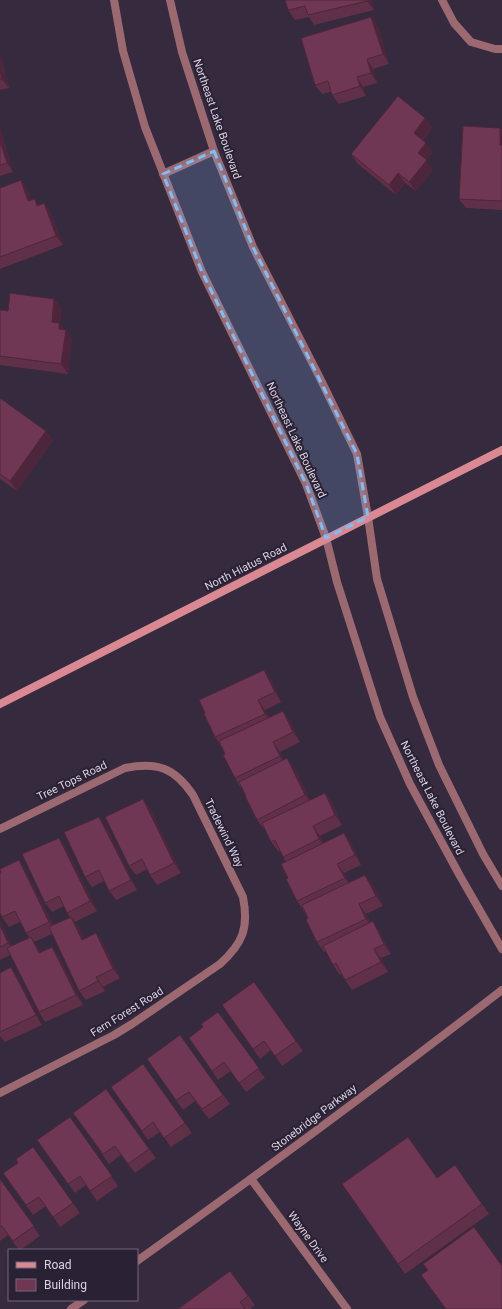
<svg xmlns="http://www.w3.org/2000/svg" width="502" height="1309" font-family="Roboto,sans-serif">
	<rect width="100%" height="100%" fill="#352a3e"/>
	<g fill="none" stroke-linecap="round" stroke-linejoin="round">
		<!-- street -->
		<g stroke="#9d6970" stroke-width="8">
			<polyline points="114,0 123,51 145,127 202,272 306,484 326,538 337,582 380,717 410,784 460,876 502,949"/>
			<polyline points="170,0 182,52 214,151 253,247 321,380 357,454 368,517 377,579 413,697 439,765 483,854 502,886"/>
			<polyline points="442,0 454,23 471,42 495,49 502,49"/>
			<polyline points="163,174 214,151"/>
			<path d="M0 829 125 768C157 762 174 767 193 795L243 897C249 928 243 943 220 964L132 1024 114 1035 0 1093"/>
			<polyline points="251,1179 347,1309"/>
			<path d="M137 1261C260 1173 382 1083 502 990"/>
			<polyline points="71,1309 84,1300"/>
		</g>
		<!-- secondary -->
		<polyline stroke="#da8993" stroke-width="8" points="0,704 502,450"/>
	</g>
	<!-- wall -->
	<g fill="#602f48">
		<polygon points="285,0 371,0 374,10 314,25 309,17 295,20 288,10"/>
		<polygon points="378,26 389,64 373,69 377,83 363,87 366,96 339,104 332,95 331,92 322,94 315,85"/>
		<polygon points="0,54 1,56 9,88 0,90"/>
		<polygon points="425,118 432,128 423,140 433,152 426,160 433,170 416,191 405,183 396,195 358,164 351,154"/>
		<polygon points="0,128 13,172 0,176"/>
		<polygon points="500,128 502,130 502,210 466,208 459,199"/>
		<polygon points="0,188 27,189 31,200 39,205 44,203 51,213 63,245 0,269"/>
		<polygon points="54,299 61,308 60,324 64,330 66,330 72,339 68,374 0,365 0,310 8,311"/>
		<polygon points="0,398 46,431 53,440 17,491 0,479"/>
		<polygon points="271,680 281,702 265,710 269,717 289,720 300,742 280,752 283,760 287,758 294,768 310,800 325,793 332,802 342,825 320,836 324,843 344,833 351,843 361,865 344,873 349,883 372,884 383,906 366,914 370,922 379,931 391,954 381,958 388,972 352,990 345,980 342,974 340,975 333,965 326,951 324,952 317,942 304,911 297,901 288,878 286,862 280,851 278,851 271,842 265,829 264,829 257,820 242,788 241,788 235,778 225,754 220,745 215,737"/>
		<polygon points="143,799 150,809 181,873 157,885 150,875 148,869 136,875 129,866"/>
		<polygon points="106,826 137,890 116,900 109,891 104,881 92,887 85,877"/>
		<polygon points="59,838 66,848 97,911 75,922 78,926 84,939 96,933 103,943 120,978 103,987 105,991 86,1000 79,991 52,934 34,942 41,953 52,947 59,957 83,1005 45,1022 39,1012 10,955 0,960 0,921 12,946 29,937 26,933 20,922 9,927 2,917 25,869 53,925 70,917 67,913 64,906 52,912 45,903"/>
		<polygon points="0,973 18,977 42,1025 5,1042 0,1036"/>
		<polygon points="254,982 303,1051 282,1066 271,1050 260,1059 222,1005"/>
		<polygon points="218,1012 265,1078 246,1092 231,1071 218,1080 189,1038 203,1027"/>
		<polygon points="180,1035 230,1104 209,1119 195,1101 183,1110 147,1059"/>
		<polygon points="143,1064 192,1133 171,1147 160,1132 148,1140 111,1087"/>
		<polygon points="106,1089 156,1158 135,1173 121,1155 109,1164 73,1113"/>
		<polygon points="70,1117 118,1186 97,1201 86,1185 75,1193 37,1140"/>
		<polygon points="33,1147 80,1213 60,1227 46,1206 33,1215 3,1173 18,1163"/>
		<polygon points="455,1165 489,1214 405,1274 342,1184 437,1178"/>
		<polygon points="0,1179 40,1236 20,1250 19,1250 8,1235 0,1241"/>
		<polygon points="230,1271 255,1305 250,1309 178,1309"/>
	</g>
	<!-- shaded-wall -->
	<g fill="#4e263b">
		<polygon points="367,0 371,0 374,10 367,1"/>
		<polygon points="371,17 378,26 389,64 383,54"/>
		<polygon points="0,54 1,56 9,88 2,79 0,68"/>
		<polygon points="367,59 373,69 377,83 371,73"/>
		<polygon points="357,77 363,87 366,96 360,86"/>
		<polygon points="425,118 432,128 420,142 414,133"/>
		<polygon points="0,128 13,172 7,163 0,141"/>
		<polygon points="500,128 502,130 502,148 500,145"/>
		<polygon points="426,143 433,152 424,163 418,153"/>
		<polygon points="427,160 433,170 416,191 409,182"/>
		<polygon points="398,173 405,183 396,195 389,185"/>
		<polygon points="21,180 27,189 35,211 28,201"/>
		<polygon points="44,203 51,213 63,245 56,236"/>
		<polygon points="54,299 61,308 60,324 65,332 66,330 72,339 68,374 61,364 52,322"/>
		<polygon points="46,431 53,440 17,491 10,481"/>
		<polygon points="264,670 271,680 281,702 275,692"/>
		<polygon points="258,700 265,710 272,724 265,714"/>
		<polygon points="283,711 289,720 300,742 293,732"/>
		<polygon points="273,742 280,752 286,766 280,756"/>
		<polygon points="287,758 294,768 312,805 305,795"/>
		<polygon points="325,793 332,802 342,825 335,815"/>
		<polygon points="143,799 150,809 181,873 174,863"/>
		<polygon points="99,817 106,826 137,890 131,880"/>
		<polygon points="313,826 320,836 326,849 319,839"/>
		<polygon points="344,833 351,843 361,865 355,855"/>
		<polygon points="59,838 66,848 97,911 90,901"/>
		<polygon points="19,860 25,869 56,932 49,922"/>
		<polygon points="337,864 344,873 351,888 345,878"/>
		<polygon points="365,875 372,884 383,906 376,896"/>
		<polygon points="359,904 366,914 373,928 366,919"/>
		<polygon points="71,917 78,926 89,950 82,940"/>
		<polygon points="0,921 15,952 8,943 0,925"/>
		<polygon points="373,921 379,931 391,954 384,944"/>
		<polygon points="96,933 103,943 120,978 113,969"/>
		<polygon points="31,937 37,946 46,963 39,953"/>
		<polygon points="52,947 59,957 83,1005 76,995"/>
		<polygon points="374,949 381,958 388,972 381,962"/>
		<polygon points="11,967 18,977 42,1025 36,1015"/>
		<polygon points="96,977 103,987 105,991 98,981"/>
	</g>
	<!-- building -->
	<g fill="#703754" stroke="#4e263b">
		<polygon points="285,0 367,0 367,1 308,15 305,6 288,10"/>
		<polygon points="371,17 383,54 367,59 371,73 357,77 360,86 332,95 328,81 315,85 301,38"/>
		<polygon points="0,68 2,79 0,79"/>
		<polygon points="398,96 425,118 414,133 426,143 418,153 427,160 409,182 398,173 389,185 351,154"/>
		<polygon points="463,126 500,128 500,145 502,145 502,201 459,199"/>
		<polygon points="0,141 7,163 0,165"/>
		<polygon points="21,180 28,201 35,199 37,206 44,203 56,236 0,257 0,188"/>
		<polygon points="10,293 54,299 52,322 59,323 59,329 66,330 61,364 0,356 0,310 8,311"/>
		<polygon points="0,398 46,431 10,481 0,474"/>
		<polygon points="264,670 275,692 258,700 265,714 215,737 204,714 205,713 199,700"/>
		<polygon points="283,711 293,732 273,742 280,756 235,778 223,755 225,754 219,741"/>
		<polygon points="287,758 305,795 257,820 245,796 246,796 239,782"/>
		<polygon points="325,793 335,815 313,826 319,839 283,857 275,840 271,842 262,823"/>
		<polygon points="143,799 174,863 150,875 142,859 129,866 105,817"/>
		<polygon points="99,817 131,880 109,891 99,870 85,877 64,832"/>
		<polygon points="344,833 355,855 337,864 345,878 297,901 286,879 288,878 281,864"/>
		<polygon points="59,838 90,901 67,913 59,896 45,903 22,854"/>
		<polygon points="19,860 49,922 26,933 15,911 2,917 0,913 0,873 1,872 0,870 0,869"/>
		<polygon points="365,875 376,896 359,904 366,919 317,942 306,920 308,918 302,905"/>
		<polygon points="71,917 82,940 96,933 113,969 96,977 98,981 79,991 49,927"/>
		<polygon points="373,921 384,944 374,949 381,962 345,980 336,963 333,965 323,946"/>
		<polygon points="0,925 8,943 0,947"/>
		<polygon points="31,937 39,953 52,947 76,995 39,1012 7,948"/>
		<polygon points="11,967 36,1015 0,1032 0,973"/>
		<polygon points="254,982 296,1041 275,1056 264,1041 253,1049 222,1005"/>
		<polygon points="218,1012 259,1068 239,1083 224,1062 212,1071 189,1038 203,1027 201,1024"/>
		<polygon points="180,1035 223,1095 202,1109 189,1092 176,1100 147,1059"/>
		<polygon points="143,1064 185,1123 164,1138 153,1122 142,1131 111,1087"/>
		<polygon points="106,1089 149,1149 128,1164 115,1146 103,1154 73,1113"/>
		<polygon points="70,1117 112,1176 90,1191 80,1176 68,1184 37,1140"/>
		<polygon points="408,1137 437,1178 455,1165 482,1204 398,1264 342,1184"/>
		<polygon points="33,1147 73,1203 53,1217 39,1197 26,1205 3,1173 18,1163 16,1159"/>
		<polygon points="0,1179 34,1226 13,1241 2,1226 0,1227"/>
		<polygon points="474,1227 502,1266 502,1309 446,1309 421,1275 428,1270 423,1264"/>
		<polygon points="230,1271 248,1296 240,1302 245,1309 178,1309"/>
	</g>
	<!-- marked area -->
	<path fill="#7bbef9" fill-opacity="0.2" stroke="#7bbef9" stroke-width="3" stroke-dasharray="8 5" stroke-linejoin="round" d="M214 151 253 247 357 454 368 517 326 538 306 484 202 272 163 174Z"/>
	<g text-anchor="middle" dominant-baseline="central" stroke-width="4" stroke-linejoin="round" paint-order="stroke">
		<!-- street labels -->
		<g font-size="11" fill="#dbd4e1" stroke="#2b2134">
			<text transform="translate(217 119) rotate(71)">Northeast Lake Boulevard</text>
			<text transform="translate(296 440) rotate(65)">Northeast Lake Boulevard</text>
			<text transform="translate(246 567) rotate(-27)">North Hiatus Road</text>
			<text transform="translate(72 781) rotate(-26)">Tree Tops Road</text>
			<text transform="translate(432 798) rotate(63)">Northeast Lake Boulevard</text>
			<text transform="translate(224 833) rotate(64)">Tradewind Way</text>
			<text transform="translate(127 1012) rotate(-32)">Fern Forest Road</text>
			<text transform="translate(314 1118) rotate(-37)">Stonebridge Parkway</text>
			<text transform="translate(308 1237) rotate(54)">Wayne Drive</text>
		</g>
	</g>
	<!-- legend -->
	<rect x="8" y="1249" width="130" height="52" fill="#2b2134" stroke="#716979"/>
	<rect x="16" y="1262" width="20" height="6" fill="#da8993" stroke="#716979"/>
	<text x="44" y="1269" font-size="12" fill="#dbd4e1">Road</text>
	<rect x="16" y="1279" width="20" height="12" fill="#703754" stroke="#716979"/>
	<text x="44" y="1289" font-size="12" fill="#dbd4e1">Building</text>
</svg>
